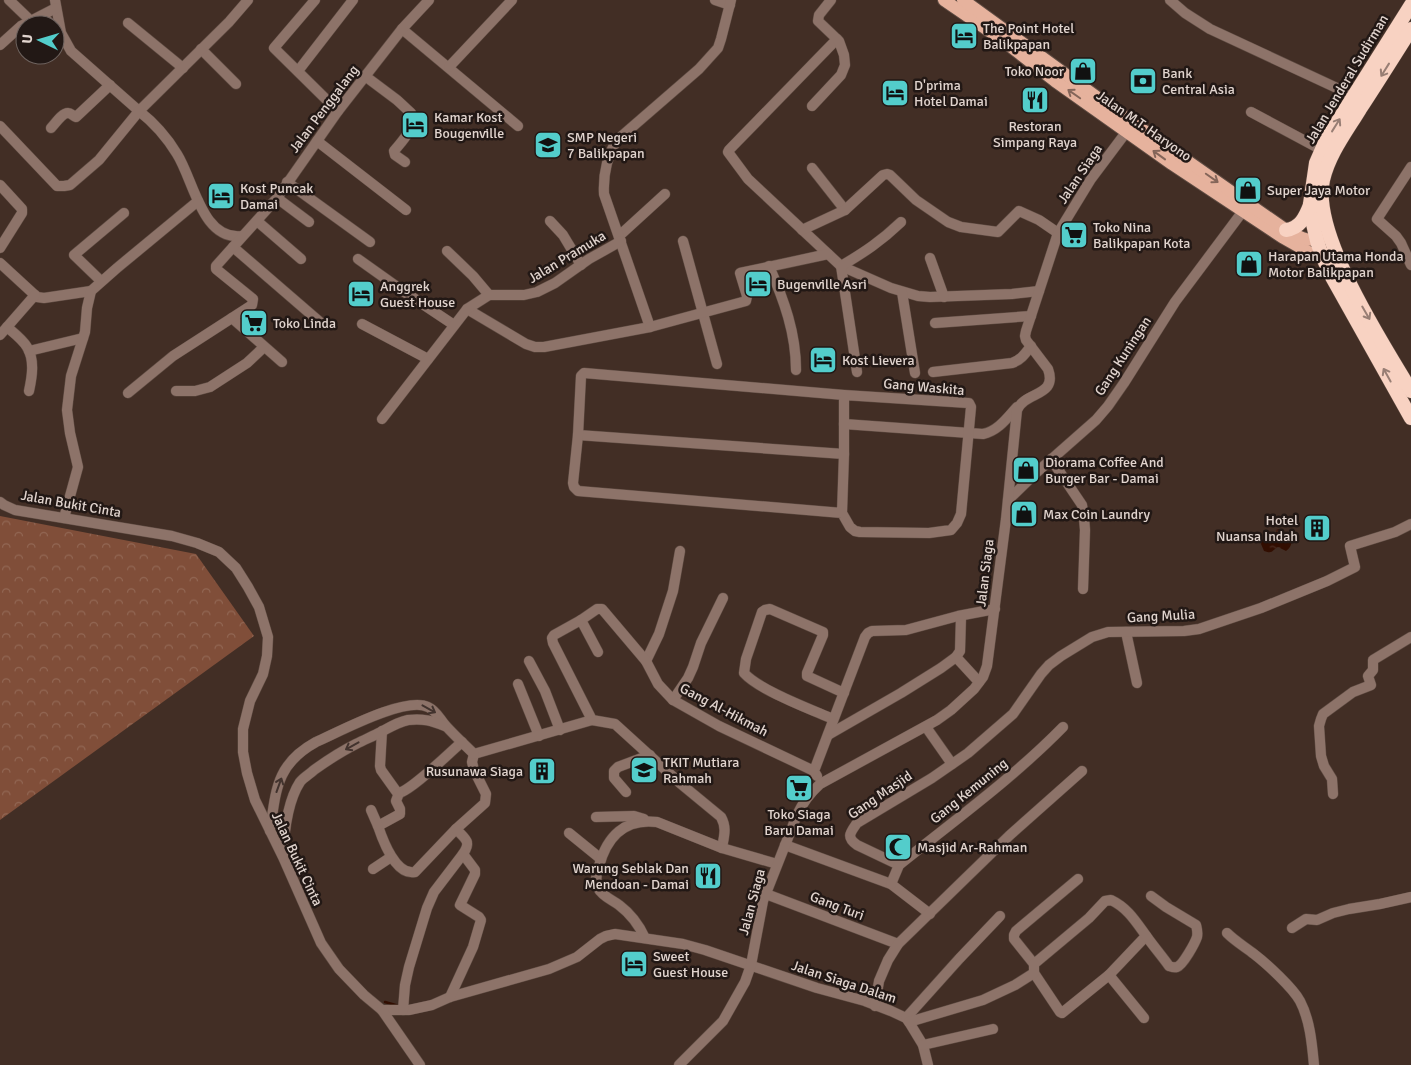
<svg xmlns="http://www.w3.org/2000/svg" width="1411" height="1065" font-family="Signika,sans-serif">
	<defs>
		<pattern id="forest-crowns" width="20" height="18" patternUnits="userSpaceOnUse" patternTransform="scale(1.25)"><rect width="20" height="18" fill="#804e39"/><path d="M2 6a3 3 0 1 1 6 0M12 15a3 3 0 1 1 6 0" fill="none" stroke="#926754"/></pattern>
		<pattern id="water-ripples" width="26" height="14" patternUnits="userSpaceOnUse" patternTransform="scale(1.25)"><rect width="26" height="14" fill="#320e01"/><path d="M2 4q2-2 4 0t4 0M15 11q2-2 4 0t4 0" fill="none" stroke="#4f3025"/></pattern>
	</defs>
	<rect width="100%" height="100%" fill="#422e25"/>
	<!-- forest -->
	<polygon fill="url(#forest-crowns)" points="0,516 196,554 254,636 0,820"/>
	<!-- water -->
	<path fill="url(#water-ripples)" d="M1279 529 1282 532V536L1279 538 1281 541 1285 540 1287 535H1290C1294 540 1291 548 1286 551L1278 547C1271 551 1273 554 1264 551L1261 544C1263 535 1268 531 1276 537V530Z"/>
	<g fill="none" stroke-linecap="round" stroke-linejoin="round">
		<!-- stream -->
		<polyline stroke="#320e01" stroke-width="2.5" points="385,1002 399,1006"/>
		<!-- minor casing -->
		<g stroke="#5f4c43" stroke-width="11">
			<g id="minor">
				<polyline points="9,0 31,21"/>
				<path d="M55 0 61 33 71 51 139 111C153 122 168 139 177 154 194 181 202 241 242 236"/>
				<polyline points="315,0 274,48 338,111"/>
				<polyline points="715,0 730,5"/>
				<polyline points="1170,0 1185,13 1210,29 1354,96"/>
				<polyline points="42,16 52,25"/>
				<polyline points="128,23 183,68"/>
				<polyline points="402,29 518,126"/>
				<polyline points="837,39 729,150 728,152 748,179 841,266 891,288 918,296 930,297 1012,294 1039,291"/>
				<polyline points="0,45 21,26 56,8"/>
				<polyline points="201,49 236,84"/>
				<polyline points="449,67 512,0"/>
				<polyline points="298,71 353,0"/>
				<path d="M365 76 397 100 411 113C415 129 403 140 394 151L395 155 405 162"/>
				<polyline points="812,106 841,75 845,65 844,55 839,41 818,21 819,15 831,0"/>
				<polyline points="1251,112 1322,150"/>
				<polyline points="0,126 57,186 64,186 70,185 99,160 139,111 229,22 248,0"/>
				<path d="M51 128C55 124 62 113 68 113 71 113 73 116 76 117L110 85"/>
				<polyline points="317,141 406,210"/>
				<polyline points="1411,167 1377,219 1396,236 1401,243 1411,265"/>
				<polyline points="812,168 845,210"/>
				<polyline points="287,182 370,242"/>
				<polyline points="0,185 22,209 22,213 0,248"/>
				<polyline points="277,198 309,222"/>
				<polyline points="257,221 301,259"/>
				<polyline points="550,221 563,235 581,265"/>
				<polyline points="802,230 845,210 883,175 887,174 890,175 916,200 948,222 961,227 998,232 1019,211 1039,220 1058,233"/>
				<polyline points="619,236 665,194"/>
				<polyline points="683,241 717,364"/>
				<polyline points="233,247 321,323"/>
				<polyline points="447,251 473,276 489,295"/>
				<polyline points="930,258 944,297"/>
				<polyline points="358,259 403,291 454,325"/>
				<polyline points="0,263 37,297 44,298 91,291"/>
				<path d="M769 266C784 300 796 333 796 370"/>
				<polyline points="101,281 74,255 124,213"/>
				<polyline points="902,292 915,373"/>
				<path d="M467 309 526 344 535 347H544L650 327 604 194C603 175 607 157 616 141L699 69 718 48 721 39 731 0"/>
				<polyline points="232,318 282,362"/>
				<polyline points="935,323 1031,316"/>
				<polyline points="362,324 428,359"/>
				<path d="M7 327C14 333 23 340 27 347 35 360 32 377 29 391"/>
				<polyline points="650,327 746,301 747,296 740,273 828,254"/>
				<polyline points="0,335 35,295"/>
				<polyline points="29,351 83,338"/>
				<path d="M857 372 841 266C865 252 881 241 901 222"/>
				<path d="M933 372 1012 363C1021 360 1025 354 1031 346"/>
				<polyline points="176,391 195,391 210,387 247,363 264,347"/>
				<polyline points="128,393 173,356 252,305 253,299 216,269 216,266 277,198 338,111 402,29 429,0"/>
				<polyline points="382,419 467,309 489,295 524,295 537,292 555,283 589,259 621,241"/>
				<path d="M844 424 983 434C998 431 1007 418 1017 407"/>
				<polyline points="578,435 844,454"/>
				<polyline points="1051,459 1082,505 1084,518 1085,530 1083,589"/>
				<polyline points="1008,500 1037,472 1096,420 1108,406 1124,383 1175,302 1243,211"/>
				<polyline points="0,502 4,505 15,510 172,536 197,543 219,552 236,568 248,587 259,607 268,637 267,656 263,674 250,701 243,729 243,752 247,773 255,800 283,857 321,943 339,969 364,995 382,1010 409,1010 432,1005 450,997 549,969 577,957 600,939 606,936 615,934 683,944 705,950 817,988 865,1001 891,1011 906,1018 909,1022 923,1045 928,1065"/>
				<polyline points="842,513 578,491 574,487 573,483 578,435 581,376 584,373 844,395 968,403 969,403 971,407 961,514 957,523 951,530 929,533 860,532 855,531 850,527 842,513 844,454 844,395"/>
				<polyline points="64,518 78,467 70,433 67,410 71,376 85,332 87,308 91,291 117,268 198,201"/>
				<polyline points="581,620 598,652"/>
				<polyline points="1126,632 1137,683"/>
				<polyline points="956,657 979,682"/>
				<polyline points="529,661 545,691 560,730"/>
				<polyline points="646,661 659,634 673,591 680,551"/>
				<polyline points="518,684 539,736"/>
				<polyline points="673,700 688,678 693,667 701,643 723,598"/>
				<path d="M833 719C810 709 759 690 744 673L746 659 762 612 765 610 770 609 823 632V635L807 673V676L844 693"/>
				<polyline points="926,727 952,764"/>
				<path d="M382 731 380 766 381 770 396 791 399 793C413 789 449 753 462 742"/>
				<polyline points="828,735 901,693 941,668 956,657 960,651 961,616"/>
				<polyline points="817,776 814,771 865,637 868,633 872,631 906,630 958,616 995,609"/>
				<polyline points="626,792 614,778 614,771 618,767 650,755"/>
				<path d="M399 793 396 801 400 809V814L378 826C383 841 396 876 415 872L456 829 485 803 486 794 474 770 472 762 474 754 592 720"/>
				<polyline points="1333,794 1332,779 1324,766 1321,756 1319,726 1321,719 1323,714 1353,692 1371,685 1368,676 1373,670 1373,660 1411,637"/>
				<polyline points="371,810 378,826"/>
				<polyline points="596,817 634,816 644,819"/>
				<path d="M270 831C276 790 276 764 316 742 339 732 405 696 428 707 437 711 440 720 446 726 455 736 465 745 474 754"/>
				<polyline points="569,833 601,859"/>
				<polyline points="785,845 891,884 930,914"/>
				<path d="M722 848C724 836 727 828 721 817L681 784 615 724 592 720 553 643 552 638 554 635 581 620 597 609H602L646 661 658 684 673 700 719 726 814 771"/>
				<path d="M283 856C284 833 287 802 300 782 304 777 310 774 314 770 328 760 342 751 356 744 364 740 373 736 381 732 390 727 398 722 408 720 423 718 432 721 445 726"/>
				<path d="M899 865 857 845C846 837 850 833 857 823L932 778 968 753 1013 714 1041 674 1049 665 1061 656 1092 637 1108 632 1184 631 1199 629 1261 608 1327 581 1355 567 1350 546 1395 532 1411 524"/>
				<polyline points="373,869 391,857"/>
				<path d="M891 884 899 865C955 820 1013 778 1063 727"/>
				<polyline points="766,894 898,944"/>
				<polyline points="1292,928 1306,919 1317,920 1333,913 1349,909 1380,904 1411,897"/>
				<path d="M1227 933C1235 941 1245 947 1254 954 1267 964 1293 988 1300 1001 1310 1020 1312 1044 1314 1065"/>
				<path d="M645 938C639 925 631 914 619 905 612 900 602 896 598 888 594 881 597 873 599 866 607 836 625 818 657 822L722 848 777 864"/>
				<polyline points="1034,964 1014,939 1014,935 1016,931 1078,879"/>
				<polyline points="1034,973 1060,1012 1062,1013 1109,975 1146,936"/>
				<polyline points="1109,975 1144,1018"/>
				<path d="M450 997 473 947 481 920 479 917 460 905 475 874V870L463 854C472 841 465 839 456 829"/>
				<polyline points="875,1006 879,981 888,960 898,944 1010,835 1082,771"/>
				<polyline points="382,1010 420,1065"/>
				<polyline points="403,1010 405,985 409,967 427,908 434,892 463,854"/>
				<polyline points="906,1018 959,959 1000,916"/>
				<path d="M909 1022 983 1000 1015 985 1034 973V964L1089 918 1105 901 1111 900C1128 908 1136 922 1147 937 1154 947 1162 956 1169 966 1172 967 1174 968 1177 967 1183 965 1195 943 1197 937 1198 932 1197 929 1196 925L1166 907 1151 896"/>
				<polyline points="923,1045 993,1029"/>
				<path d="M679 1065 723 1021 745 982 751 965 763 901 797 815C803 802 810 793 820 784L937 720 951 710 974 689 983 677 987 666 1006 519 1017 410C1025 391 1058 397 1048 369L1026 340 1025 336 1026 331 1058 233 1091 179 1127 131"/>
			</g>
		</g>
		<!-- major casing -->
		<g stroke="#5f4c43" stroke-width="14">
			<g id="major">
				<polyline points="944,0 1001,39 1055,81 1172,164 1282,237 1312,254 1322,256 1336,251"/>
				<path d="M963 0 1116 111 1286 230C1302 239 1309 243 1327 237"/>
			</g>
		</g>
		<!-- highway casing -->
		<g stroke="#5f4c43" stroke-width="15">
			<g id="highway">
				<polyline points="1411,5 1326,140 1316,163 1310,204 1313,224 1317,241 1322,256 1332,277 1411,418"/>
				<path d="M1411 29C1394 56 1377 83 1360 109 1346 132 1329 154 1323 180 1311 234 1383 344 1411 391"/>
				<path d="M1286 230C1300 228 1305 218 1310 205"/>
			</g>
		</g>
		<!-- minor -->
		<use href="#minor" stroke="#8d7369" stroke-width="10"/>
		<!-- major -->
		<use href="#major" stroke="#e6b29d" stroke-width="12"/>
		<!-- highway -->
		<use href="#highway" stroke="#f8d2c2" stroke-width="14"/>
	</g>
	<!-- one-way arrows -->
	<defs><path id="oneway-shaft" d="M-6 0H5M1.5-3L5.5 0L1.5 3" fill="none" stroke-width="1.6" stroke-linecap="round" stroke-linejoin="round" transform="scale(1.25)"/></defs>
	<g stroke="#987e74">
		<use href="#oneway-shaft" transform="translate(1385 70) rotate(122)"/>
		<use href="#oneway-shaft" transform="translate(1336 125) rotate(-58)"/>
		<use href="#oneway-shaft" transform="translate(1366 313) rotate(60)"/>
		<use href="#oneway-shaft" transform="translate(1387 375) rotate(-119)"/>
	</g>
	<g stroke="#846559">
		<use href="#oneway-shaft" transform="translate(1074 94) rotate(-145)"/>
		<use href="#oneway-shaft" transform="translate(1159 155) rotate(-144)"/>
		<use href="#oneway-shaft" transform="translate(1212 178) rotate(35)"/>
	</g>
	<g stroke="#42332e">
		<use href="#oneway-shaft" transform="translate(429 709) rotate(29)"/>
		<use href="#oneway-shaft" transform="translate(352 746) rotate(151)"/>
		<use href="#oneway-shaft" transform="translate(279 785) rotate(-70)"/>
	</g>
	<!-- icons -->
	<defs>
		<g id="hotel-square" transform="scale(1.4375)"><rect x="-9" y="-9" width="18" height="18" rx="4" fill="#53cdcb" stroke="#221815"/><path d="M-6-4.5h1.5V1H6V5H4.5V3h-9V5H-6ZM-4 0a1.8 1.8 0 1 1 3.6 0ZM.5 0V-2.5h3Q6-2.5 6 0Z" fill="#111"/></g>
		<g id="shop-square" transform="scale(1.4375)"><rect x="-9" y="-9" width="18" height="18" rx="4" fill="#53cdcb" stroke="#221815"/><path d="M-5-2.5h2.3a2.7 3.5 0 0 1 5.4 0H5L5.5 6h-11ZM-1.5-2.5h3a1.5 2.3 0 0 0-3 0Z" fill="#111"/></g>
		<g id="bank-square" transform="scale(1.4375)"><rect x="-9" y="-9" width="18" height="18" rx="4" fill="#53cdcb" stroke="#221815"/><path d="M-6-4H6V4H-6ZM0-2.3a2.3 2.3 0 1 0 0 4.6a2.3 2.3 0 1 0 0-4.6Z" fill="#111"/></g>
		<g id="restaurant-square" transform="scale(1.4375)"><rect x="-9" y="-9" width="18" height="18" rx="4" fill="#53cdcb" stroke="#221815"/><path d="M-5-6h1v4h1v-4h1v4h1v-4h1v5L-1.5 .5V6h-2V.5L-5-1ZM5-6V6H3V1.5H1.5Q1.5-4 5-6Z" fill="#111"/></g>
		<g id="school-square" transform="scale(1.4375)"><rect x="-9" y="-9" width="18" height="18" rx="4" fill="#53cdcb" stroke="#221815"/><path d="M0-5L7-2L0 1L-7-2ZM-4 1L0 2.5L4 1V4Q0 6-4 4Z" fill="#111"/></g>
		<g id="supermarket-square" transform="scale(1.4375)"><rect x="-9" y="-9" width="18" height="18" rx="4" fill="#53cdcb" stroke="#221815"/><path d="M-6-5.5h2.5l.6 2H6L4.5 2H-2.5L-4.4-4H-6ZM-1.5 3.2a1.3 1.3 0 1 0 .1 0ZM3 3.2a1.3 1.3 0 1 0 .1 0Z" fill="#111"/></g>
		<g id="building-square" transform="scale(1.4375)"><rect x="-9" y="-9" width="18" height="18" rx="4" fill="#53cdcb" stroke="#221815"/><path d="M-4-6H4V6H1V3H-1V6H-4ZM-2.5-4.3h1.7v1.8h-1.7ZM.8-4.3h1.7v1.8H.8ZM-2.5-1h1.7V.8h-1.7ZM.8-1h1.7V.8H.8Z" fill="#111"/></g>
		<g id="mosque-square" transform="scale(1.4375)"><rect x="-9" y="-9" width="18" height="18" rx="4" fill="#53cdcb" stroke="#221815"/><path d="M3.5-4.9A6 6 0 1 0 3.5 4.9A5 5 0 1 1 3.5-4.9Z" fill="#111"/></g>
	</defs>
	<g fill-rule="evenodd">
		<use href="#hotel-square" x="964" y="36"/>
		<use href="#shop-square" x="1083" y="71"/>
		<use href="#bank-square" x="1143" y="81"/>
		<use href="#hotel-square" x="895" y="93"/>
		<use href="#restaurant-square" x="1035" y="100"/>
		<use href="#hotel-square" x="415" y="125"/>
		<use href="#school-square" x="548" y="145"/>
		<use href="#shop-square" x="1248" y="190"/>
		<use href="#hotel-square" x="221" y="196"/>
		<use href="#supermarket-square" x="1074" y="235"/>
		<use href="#shop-square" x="1249" y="264"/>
		<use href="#hotel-square" x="758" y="284"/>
		<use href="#hotel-square" x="361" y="294"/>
		<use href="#supermarket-square" x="254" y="323"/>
		<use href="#hotel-square" x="823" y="360"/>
		<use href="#shop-square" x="1026" y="470"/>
		<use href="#shop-square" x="1024" y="514"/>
		<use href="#building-square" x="1317" y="528"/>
		<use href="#school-square" x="644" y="770"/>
		<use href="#building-square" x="542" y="771"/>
		<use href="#supermarket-square" x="799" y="788"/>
		<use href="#mosque-square" x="898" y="847"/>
		<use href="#restaurant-square" x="708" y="876"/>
		<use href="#hotel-square" x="634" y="964"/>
	</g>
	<g text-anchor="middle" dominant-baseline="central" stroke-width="5" stroke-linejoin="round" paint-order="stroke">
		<!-- poi labels -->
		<g font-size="14" fill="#e1d4ce" stroke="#221815" text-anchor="start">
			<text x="983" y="28">The Point Hotel<tspan x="983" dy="16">Balikpapan</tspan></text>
			<text x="1064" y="71" text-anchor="end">Toko Noor</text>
			<text x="1162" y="73">Bank<tspan x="1162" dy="16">Central Asia</tspan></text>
			<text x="914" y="85">D'prima<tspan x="914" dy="16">Hotel Damai</tspan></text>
			<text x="434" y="117">Kamar Kost<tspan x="434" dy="16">Bougenville</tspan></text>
			<text x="1035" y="126" text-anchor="middle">Restoran<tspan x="1035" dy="16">Simpang Raya</tspan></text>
			<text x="567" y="137">SMP Negeri<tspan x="567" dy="16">7 Balikpapan</tspan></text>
			<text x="240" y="188">Kost Puncak<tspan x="240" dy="16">Damai</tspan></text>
			<text x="1267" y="190">Super Jaya Motor</text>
			<text x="1093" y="227">Toko Nina<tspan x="1093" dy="16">Balikpapan Kota</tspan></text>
			<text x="1268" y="256">Harapan Utama Honda<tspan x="1268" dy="16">Motor Balikpapan</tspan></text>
			<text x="777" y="284">Bugenville Asri</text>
			<text x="380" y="286">Anggrek<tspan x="380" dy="16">Guest House</tspan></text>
			<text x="273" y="323">Toko Linda</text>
			<text x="842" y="360">Kost Lievera</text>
			<text x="1045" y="462">Diorama Coffee And<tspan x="1045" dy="16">Burger Bar - Damai</tspan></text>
			<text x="1043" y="514">Max Coin Laundry</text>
			<text x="1298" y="520" text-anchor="end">Hotel<tspan x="1298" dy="16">Nuansa Indah</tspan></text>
			<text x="663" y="762">TKIT Mutiara<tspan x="663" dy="16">Rahmah</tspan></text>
			<text x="523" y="771" text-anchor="end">Rusunawa Siaga</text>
			<text x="799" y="814" text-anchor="middle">Toko Siaga<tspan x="799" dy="16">Baru Damai</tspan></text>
			<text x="917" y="847">Masjid Ar-Rahman</text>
			<text x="689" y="868" text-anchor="end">Warung Seblak Dan<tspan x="689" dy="16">Mendoan - Damai</tspan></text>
			<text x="653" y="956">Sweet<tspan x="653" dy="16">Guest House</tspan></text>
		</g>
		<!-- street labels -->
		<g font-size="14" fill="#e1d4ce" stroke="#221815">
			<text transform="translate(1347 79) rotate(-59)">Jalan Jenderal Sudirman</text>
			<text transform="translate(324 109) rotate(-53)">Jalan Penggalang</text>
			<text transform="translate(1144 126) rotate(35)">Jalan M.T. Haryono</text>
			<text transform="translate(1080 174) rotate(-56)">Jalan Siaga</text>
			<text transform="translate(567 257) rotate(-31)">Jalan Pramuka</text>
			<text transform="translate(1123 356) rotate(-57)">Gang Kuningan</text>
			<text transform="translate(924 387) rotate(5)">Gang Waskita</text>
			<text transform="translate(71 504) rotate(10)">Jalan Bukit Cinta</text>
			<text transform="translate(985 573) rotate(-83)">Jalan Siaga</text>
			<text transform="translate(1161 616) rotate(-3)">Gang Mulia</text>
			<text transform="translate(724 710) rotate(28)">Gang Al-Hikmah</text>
			<text transform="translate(969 791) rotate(-39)">Gang Kemuning</text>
			<text transform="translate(880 795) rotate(-34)">Gang Masjid</text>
			<text transform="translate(297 859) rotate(65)">Jalan Bukit Cinta</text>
			<text transform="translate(752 902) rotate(-75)">Jalan Siaga</text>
			<text transform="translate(837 906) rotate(21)">Gang Turi</text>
			<text transform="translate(844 982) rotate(18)">Jalan Siaga Dalam</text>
		</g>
	</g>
	<!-- north arrow -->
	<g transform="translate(40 40) rotate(275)"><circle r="24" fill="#221815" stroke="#6e635f"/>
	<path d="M0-4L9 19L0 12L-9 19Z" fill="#53cdcb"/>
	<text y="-8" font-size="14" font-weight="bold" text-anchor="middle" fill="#e1d4ce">U</text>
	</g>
</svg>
